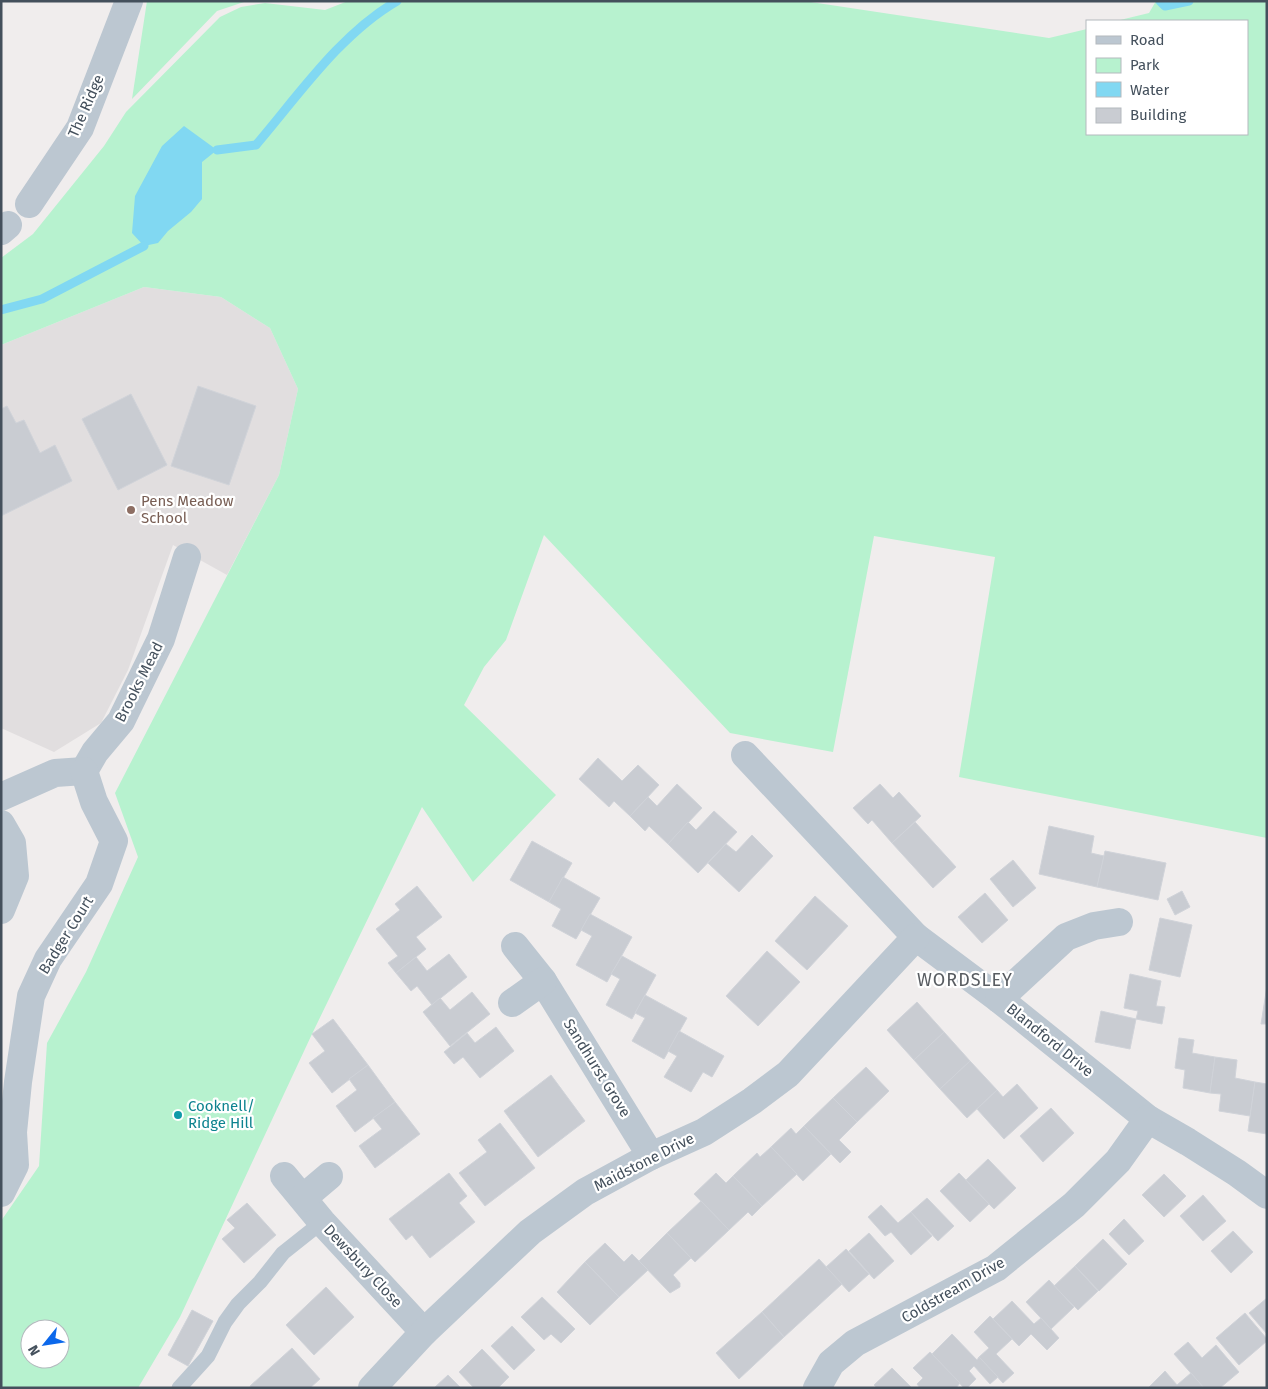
<svg xmlns="http://www.w3.org/2000/svg" width="1268" height="1389" font-family="'Fira Sans',sans-serif">
	<rect width="100%" height="100%" fill="#f0eded"/>
	<!-- education -->
	<polygon fill="#e1dedf" points="144,287 221,297 270,328 298,389 279,475 227,575 173,545 128,670 101,723 54,752 1,728 1,345"/>
	<!-- green -->
	<g fill="#b7f2cf" fill-rule="evenodd">
		<polygon points="147,1 247,1 217,11 132,99"/>
		<path d="M348 1H804L1049 38 1087 29V134H1247V21H1116L1149 13 1156 1H1267V838L959 777 995 557 874 536 833 752 730 733 544 535 506 640 484 667 464 705 556 795 473 882 422 807 312 1034 180 1317 138 1388H1V1221L39 1166 47 1043 86 972 138 857 115 793 279 475 298 389 270 328 221 297 144 287 1 345V258L33 234 104 146 126 112 220 17 241 7 265 3 325 10ZM30 1329H60V1359H30Z"/>
	</g>
	<!-- water -->
	<polygon fill="#81d8f2" points="184,126 217,150 202,162 202,199 191,212 168,231 158,243 144,246 132,233 135,196 162,146"/>
	<g fill="none" stroke-linecap="round" stroke-linejoin="round">
		<!-- stream -->
		<g stroke="#81d8f2" stroke-width="9">
			<polyline points="1160,1 1165,6 1189,1"/>
			<path d="M217 150 256 145C298 96 340 34 397 1"/>
			<polyline points="1,310 42,299 144,246"/>
		</g>
	</g>
	<!-- building -->
	<g fill="#c9ccd2" stroke="#d0d3d9">
		<polygon points="198,386 256,406 229,485 171,466"/>
		<polygon points="131,394 167,465 118,490 82,419"/>
		<polygon points="7,406 16,423 24,420 40,453 55,445 72,481 1,516 1,409"/>
		<polygon points="598,758 622,781 638,765 659,785 630,816 614,801 609,807 579,779"/>
		<polygon points="677,784 702,808 668,844 649,826 645,831 630,816 648,797 657,806"/>
		<polygon points="880,784 893,798 899,792 921,816 892,843 872,820 868,824 853,808"/>
		<polygon points="714,811 737,832 698,873 668,844 688,822 696,830"/>
		<polygon points="915,822 956,867 933,888 892,843"/>
		<polygon points="1049,826 1094,836 1091,853 1104,856 1097,887 1039,874"/>
		<polygon points="752,835 773,856 739,892 708,863 726,844 736,852"/>
		<polygon points="532,841 572,863 549,902 510,880"/>
		<polygon points="1105,851 1166,863 1158,900 1097,887"/>
		<polygon points="1013,860 1036,888 1013,907 990,879"/>
		<polygon points="563,877 600,898 576,939 552,926 561,909 549,902"/>
		<polygon points="417,886 442,917 416,937 426,949 396,973 388,963 398,956 376,929 400,910 395,904"/>
		<polygon points="1182,891 1190,907 1175,915 1167,899"/>
		<polygon points="985,893 1008,920 982,943 958,917"/>
		<polygon points="815,896 848,926 807,970 775,941"/>
		<polygon points="590,914 632,937 607,982 576,965 592,936 581,930"/>
		<polygon points="1160,918 1192,925 1180,977 1149,970"/>
		<polygon points="767,951 800,982 758,1026 726,996"/>
		<polygon points="449,954 467,977 432,1005 417,986 411,991 396,973 416,957 427,971"/>
		<polygon points="622,956 656,975 632,1019 606,1005 620,979 611,974"/>
		<polygon points="1130,974 1161,981 1156,1006 1165,1007 1162,1024 1136,1019 1138,1011 1124,1008"/>
		<polygon points="1267,986 1267,1024 1261,1024"/>
		<polygon points="472,992 490,1014 450,1046 423,1012 440,998 450,1010"/>
		<polygon points="645,995 687,1018 664,1059 632,1041 645,1018 635,1013"/>
		<polygon points="917,1002 944,1032 914,1060 887,1030"/>
		<polygon points="1101,1011 1136,1019 1130,1049 1095,1042"/>
		<polygon points="333,1019 368,1065 332,1093 309,1063 325,1051 312,1034"/>
		<polygon points="496,1027 514,1051 480,1078 463,1057 454,1064 444,1052 467,1033 475,1043"/>
		<polygon points="679,1031 724,1056 712,1077 703,1072 691,1092 664,1077 677,1056 668,1051"/>
		<polygon points="944,1032 970,1061 940,1089 914,1060"/>
		<polygon points="1179,1038 1194,1040 1192,1053 1215,1057 1210,1093 1183,1088 1185,1070 1175,1068"/>
		<polygon points="1215,1057 1237,1060 1235,1078 1255,1082 1250,1116 1219,1111 1221,1094 1210,1093"/>
		<polygon points="970,1061 997,1090 967,1118 940,1089"/>
		<polygon points="368,1065 395,1102 355,1132 336,1106 357,1090 349,1079"/>
		<polygon points="866,1067 889,1091 857,1122 833,1098"/>
		<polygon points="551,1075 585,1121 538,1157 504,1111"/>
		<polygon points="1255,1082 1267,1084 1267,1134 1248,1131"/>
		<polygon points="1017,1084 1038,1108 1004,1139 977,1109 997,1090 1003,1097"/>
		<polygon points="833,1098 857,1122 839,1140 851,1152 840,1163 804,1126"/>
		<polygon points="395,1102 420,1134 375,1168 359,1146 382,1129 373,1118"/>
		<polygon points="1051,1108 1074,1133 1043,1162 1020,1136"/>
		<polygon points="500,1123 535,1168 485,1206 459,1173 487,1152 478,1140"/>
		<polygon points="804,1126 831,1154 803,1181 771,1147 791,1128 796,1134"/>
		<polygon points="771,1147 797,1174 762,1206 733,1176 757,1153 760,1157"/>
		<polygon points="988,1159 1016,1188 994,1209 966,1180"/>
		<polygon points="449,1173 467,1196 459,1203 475,1222 430,1258 412,1235 406,1240 389,1219"/>
		<polygon points="716,1173 726,1183 733,1176 762,1206 752,1216 748,1212 729,1230 694,1194"/>
		<polygon points="959,1173 989,1204 970,1222 940,1191"/>
		<polygon points="1164,1174 1186,1196 1164,1217 1142,1195"/>
		<polygon points="1203,1195 1226,1221 1203,1241 1180,1216"/>
		<polygon points="927,1198 954,1226 938,1241 911,1212"/>
		<polygon points="701,1201 729,1230 695,1262 667,1233"/>
		<polygon points="247,1203 276,1235 244,1263 222,1239 235,1228 227,1220"/>
		<polygon points="881,1205 898,1223 911,1212 932,1236 911,1255 891,1232 885,1236 868,1217"/>
		<polygon points="1124,1219 1144,1241 1129,1255 1109,1234"/>
		<polygon points="1233,1231 1253,1252 1231,1273 1211,1251"/>
		<polygon points="667,1233 691,1258 673,1275 680,1283 680,1287 670,1293 639,1261"/>
		<polygon points="869,1233 894,1261 874,1279 849,1251"/>
		<polygon points="1103,1239 1127,1264 1099,1291 1075,1266"/>
		<polygon points="605,1243 624,1262 632,1254 648,1270 619,1297 585,1262"/>
		<polygon points="846,1249 869,1274 849,1292 826,1267"/>
		<polygon points="819,1259 842,1284 784,1337 762,1312"/>
		<polygon points="585,1262 619,1297 590,1325 557,1292"/>
		<polygon points="1075,1266 1098,1291 1078,1310 1054,1286"/>
		<polygon points="1049,1280 1074,1307 1051,1329 1026,1302"/>
		<polygon points="326,1287 354,1317 314,1355 286,1325"/>
		<polygon points="542,1297 575,1329 561,1343 551,1334 544,1340 521,1317"/>
		<polygon points="1267,1298 1267,1334 1249,1313"/>
		<polygon points="1012,1301 1034,1324 1041,1318 1059,1338 1047,1350 1031,1334 1019,1346 993,1319"/>
		<polygon points="192,1310 213,1321 188,1366 168,1355"/>
		<polygon points="762,1312 784,1337 739,1379 716,1353"/>
		<polygon points="1245,1313 1267,1339 1267,1341 1239,1365 1216,1338"/>
		<polygon points="990,1316 1012,1339 996,1354 1014,1373 1003,1383 979,1357 989,1348 974,1332"/>
		<polygon points="512,1326 535,1350 514,1370 491,1346"/>
		<polygon points="952,1334 977,1360 979,1357 998,1377 990,1384 974,1366 969,1371 976,1379 967,1388 964,1388 932,1354"/>
		<polygon points="1188,1342 1202,1358 1216,1345 1239,1372 1220,1388 1204,1388 1174,1354"/>
		<polygon points="292,1348 320,1379 310,1388 251,1388 250,1386"/>
		<polygon points="482,1349 509,1377 498,1388 474,1388 459,1372"/>
		<polygon points="930,1352 960,1383 956,1388 920,1388 917,1384 923,1378 913,1368"/>
		<polygon points="892,1368 912,1388 877,1388 874,1385"/>
		<polygon points="1165,1371 1177,1385 1191,1373 1204,1388 1148,1388"/>
		<polygon points="448,1375 461,1388 434,1388"/>
	</g>
	<g fill="none" stroke-linecap="round" stroke-linejoin="round">
		<!-- lane -->
		<polyline stroke="#bcc7d1" stroke-width="15" points="179,1388 208,1356 225,1322 238,1304 260,1282 283,1253 322,1222"/>
		<!-- street -->
		<g stroke="#bcc7d1" stroke-width="28">
			<polyline points="29,204 80,128 129,1"/>
			<polyline points="1,231 8,225"/>
			<polyline points="745,755 916,937 999,999 1148,1119 1188,1142 1237,1173 1267,1195"/>
			<polyline points="84,771 95,752 121,721 161,639 187,557"/>
			<polyline points="1,797 55,773 84,771"/>
			<polyline points="1,824 12,843 15,876 1,910"/>
			<polyline points="515,946 543,981 651,1156"/>
			<polyline points="999,999 1066,937 1094,926 1119,922"/>
			<polyline points="512,1003 543,981"/>
			<polyline points="284,1176 322,1222 424,1332"/>
			<polyline points="1,1193 15,1165 13,1132 18,1082 31,996 48,959 99,884 114,841 94,802 84,771"/>
			<polyline points="303,1198 329,1176"/>
			<polyline points="372,1388 424,1332 530,1232 585,1192 651,1156 704,1132 752,1101 788,1074 916,937"/>
			<polyline points="817,1388 831,1363 855,1343 996,1268 1074,1205 1118,1161 1148,1119"/>
		</g>
	</g>
	<!-- markers -->
	<circle fill="#8d6e63" stroke="#fff" stroke-width="2" cx="131" cy="510" r="5"/>
	<circle fill="#0f9aa8" stroke="#fff" stroke-width="2" cx="178" cy="1115" r="5"/>
	<g text-anchor="middle" dominant-baseline="central" stroke-width="4.5" stroke-linejoin="round" paint-order="stroke">
		<!-- street labels -->
		<g font-size="15" fill="#44505c" stroke="#fff">
			<text transform="translate(86 106) rotate(-66)">The Ridge</text>
			<text transform="translate(139 682) rotate(-63)">Brooks Mead</text>
			<text transform="translate(66 935) rotate(-58)">Badger Court</text>
			<text transform="translate(1050 1040) rotate(39)">Blandford Drive</text>
			<text transform="translate(597 1068) rotate(58)">Sandhurst Grove</text>
			<text transform="translate(644 1162) rotate(-27)">Maidstone Drive</text>
			<text transform="translate(363 1266) rotate(47)">Dewsbury Close</text>
			<text transform="translate(953 1290) rotate(-30)">Coldstream Drive</text>
		</g>
		<!-- education labels -->
		<g font-size="15" fill="#785e54" stroke="#fff" text-anchor="start">
			<text x="141" y="501">Pens Meadow<tspan x="141" dy="17">School</tspan></text>
		</g>
		<!-- culture labels -->
		<g font-size="15" fill="#0d838f" stroke="#fff" text-anchor="start">
			<text x="188" y="1106">Cooknell/<tspan x="188" dy="17">Ridge Hill</tspan></text>
		</g>
		<!-- quarter labels -->
		<g font-size="18" letter-spacing="1" fill="#595d62" stroke="#fff">
			<text x="965" y="980">WORDSLEY</text>
		</g>
	</g>
	<!-- border -->
	<rect width="1268" height="1389" fill="none" stroke="#44505c" stroke-width="5"/>
	<!-- legend -->
	<rect x="1086" y="20" width="162" height="115" fill="#ffffff" stroke="#b4b9be"/>
	<rect x="1096" y="36" width="25" height="8" fill="#bcc7d1" stroke="#b4b9be"/>
	<text x="1130" y="45" font-size="15" fill="#44505c">Road</text>
	<rect x="1096" y="58" width="25" height="15" fill="#b7f2cf" stroke="#b4b9be"/>
	<text x="1130" y="70" font-size="15" fill="#44505c">Park</text>
	<rect x="1096" y="82" width="25" height="15" fill="#81d8f2" stroke="#b4b9be"/>
	<text x="1130" y="95" font-size="15" fill="#44505c">Water</text>
	<rect x="1096" y="108" width="25" height="15" fill="#c9ccd2" stroke="#b4b9be"/>
	<text x="1130" y="120" font-size="15" fill="#44505c">Building</text>
	<!-- north arrow -->
	<g transform="translate(45 1344) rotate(240)"><circle r="24" fill="#ffffff" stroke="#b4b9be"/>
	<path d="M0-4L9 19L0 12L-9 19Z" fill="#0c68eb"/>
	<text y="-8" font-size="14" font-weight="bold" text-anchor="middle" fill="#44505c">N</text>
	</g>
</svg>
